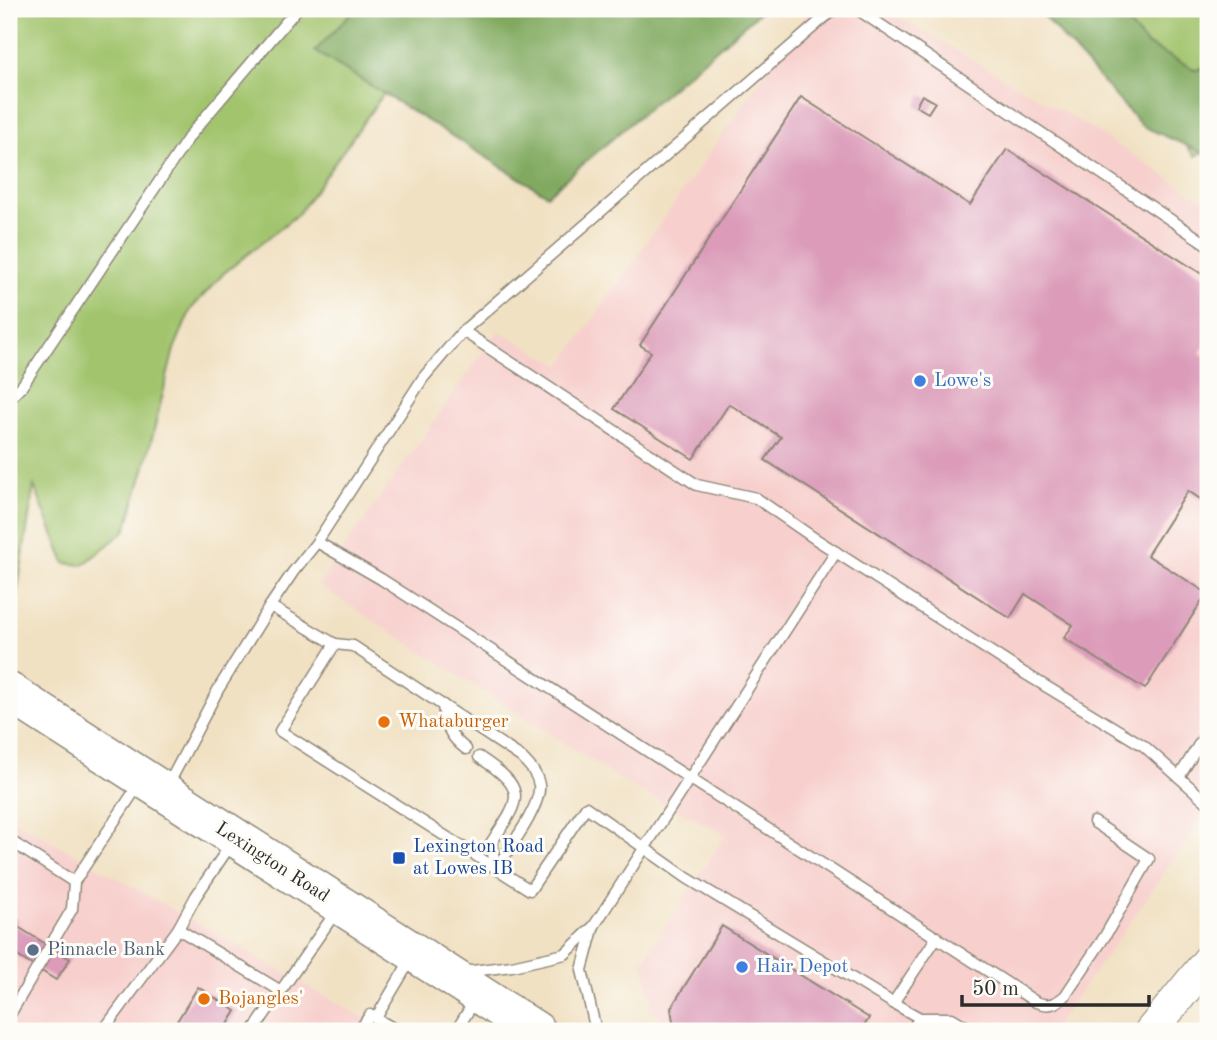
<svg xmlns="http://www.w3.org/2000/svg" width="1217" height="1040" font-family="'Old Standard TT',serif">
	<rect width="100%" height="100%" fill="#fdfcf7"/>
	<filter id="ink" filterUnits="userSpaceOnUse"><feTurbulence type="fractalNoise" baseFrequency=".0143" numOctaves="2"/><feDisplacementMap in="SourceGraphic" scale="14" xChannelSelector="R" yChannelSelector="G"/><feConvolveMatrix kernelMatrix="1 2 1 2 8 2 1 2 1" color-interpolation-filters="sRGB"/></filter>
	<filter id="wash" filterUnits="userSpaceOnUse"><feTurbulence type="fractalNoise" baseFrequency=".00686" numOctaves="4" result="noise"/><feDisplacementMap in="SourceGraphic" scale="28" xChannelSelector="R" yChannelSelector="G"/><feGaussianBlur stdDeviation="1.57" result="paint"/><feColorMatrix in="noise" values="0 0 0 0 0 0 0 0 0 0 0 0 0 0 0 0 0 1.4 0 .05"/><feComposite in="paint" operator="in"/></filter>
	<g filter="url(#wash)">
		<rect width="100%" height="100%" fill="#f1e1c3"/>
		<!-- built -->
		<g fill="#f7d0cd">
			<polygon points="810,9 885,9 1089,127 1208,203 1208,809 1132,920 1052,1031 680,1031 653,1011 643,962 726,834 634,788 318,585 498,331 561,365"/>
			<polygon points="9,817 387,1031 9,1031"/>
		</g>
		<!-- green -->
		<g fill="#a2c46d" stroke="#66784c" stroke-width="2">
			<polygon points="9,9 355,9 316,51 384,93 298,214 224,273 191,309 174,349 145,466 126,530 83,565 65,563 34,486 16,599 9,617"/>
			<polygon points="1081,9 1208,9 1208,149 1195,156 1157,112"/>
		</g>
		<!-- forest -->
		<g fill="#81aa60" stroke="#566a46" stroke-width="2">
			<polygon points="355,9 763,9 547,195 315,51"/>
			<polygon points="1037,9 1116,9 1146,44 1196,70 1208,66 1208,155 1142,126"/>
		</g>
		<g id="blocks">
			<!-- building -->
			<g fill="#db9bb9">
				<polygon points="922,95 935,102 928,113 916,106"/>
				<polygon points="801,97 970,205 1007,149 1208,278 1208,340 1200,353 1208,358 1208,504 1188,491 1147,555 1207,593 1145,689 1064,638 1073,625 1025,594 1010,618 765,460 781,437 729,404 693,459 614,409 651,352 640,345"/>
				<polygon points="9,914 18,920 15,925 70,959 56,980 14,954 9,963"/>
				<polygon points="722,926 869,1018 861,1031 679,1031 674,1028 671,1008"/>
				<polygon points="198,987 236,1011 224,1031 171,1031"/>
			</g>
		</g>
	</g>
	<g filter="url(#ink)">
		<use href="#blocks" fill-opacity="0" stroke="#8e8677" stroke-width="2"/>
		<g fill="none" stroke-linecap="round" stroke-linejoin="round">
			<!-- lane casing -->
			<g stroke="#8e8677" stroke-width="13">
				<g id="lane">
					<polyline points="857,9 1208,245"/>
					<polyline points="463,331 697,485 756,498 814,538 1019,670 1144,746 1208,803"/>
					<polyline points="9,399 22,386 191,134 297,9"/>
					<path d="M317 542 381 579 1036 1002C1049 1007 1055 1004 1065 996L1105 936 1149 859 1094 822"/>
					<polyline points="270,606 335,644 280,731 530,890 586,807 687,878 893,1003 920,1018 952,1018 974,1031"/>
					<path d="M335 644 353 646 521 757C529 765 537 773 539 785 542 806 508 850 496 869"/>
					<path d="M443 705C445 725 450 737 466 749"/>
					<path d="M479 757C529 790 521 798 491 843L496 869"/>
					<polyline points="1179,777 1208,730"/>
					<polyline points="167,787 219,688 270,606 293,572 317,542 423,378 463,331 834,9"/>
					<polyline points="9,840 74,882 139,784"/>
					<polyline points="178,929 281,991"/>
					<polyline points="593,929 582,970 596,1031"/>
					<polyline points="464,972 512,966 565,954 594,926 836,552"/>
					<polyline points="893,1003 937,937"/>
					<polyline points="9,1016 72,909 74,882"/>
					<polyline points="376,1018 411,959"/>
					<polyline points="103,1031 178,929 196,896 231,844"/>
					<polyline points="253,1031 337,910"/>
					<polyline points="359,1031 370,1015 398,1031"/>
					<polyline points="456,1031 475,1000"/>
					<polyline points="911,1031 920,1018"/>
				</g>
			</g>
			<!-- secondary casing -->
			<g stroke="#8e8677" stroke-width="34">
				<polyline id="secondary" points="1151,1031 1208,961"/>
			</g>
			<!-- highway casing -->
			<g stroke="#8e8677" stroke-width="41">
				<polyline id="highway" points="9,692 536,1031"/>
			</g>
			<!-- lane -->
			<use href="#lane" stroke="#fff" stroke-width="10"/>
			<!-- secondary -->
			<use href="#secondary" stroke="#fff" stroke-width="32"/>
			<!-- highway -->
			<use href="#highway" stroke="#fff" stroke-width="38"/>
		</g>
	</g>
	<!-- markers -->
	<g fill="#3f7fe0" stroke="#fdfcf7" stroke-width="2.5">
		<circle cx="920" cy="381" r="7"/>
		<circle cx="742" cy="967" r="7"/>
	</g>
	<g fill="#e8710a" stroke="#fdfcf7" stroke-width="2.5">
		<circle cx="384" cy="722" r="7"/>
		<circle cx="204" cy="999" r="7"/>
	</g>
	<rect fill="#1a4fb4" stroke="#fdfcf7" stroke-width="2.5" x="392" y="851" width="14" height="14" rx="3.5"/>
	<circle fill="#5c6f8a" stroke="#fdfcf7" stroke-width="2.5" cx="33" cy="950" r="7"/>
	<g text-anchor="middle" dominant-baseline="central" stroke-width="6" stroke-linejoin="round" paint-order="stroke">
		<!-- shop labels -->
		<g font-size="19" fill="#366cbe" stroke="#fdfcf7" text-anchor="start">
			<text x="934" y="381">Lowe's</text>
			<text x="756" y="967">Hair Depot</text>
		</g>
		<!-- food labels -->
		<g font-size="19" fill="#c56008" stroke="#fdfcf7" text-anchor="start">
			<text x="398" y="722">Whataburger</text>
			<text x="218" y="999">Bojangles'</text>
		</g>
		<!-- transit labels -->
		<g font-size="19" fill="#164399" stroke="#fdfcf7" text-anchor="start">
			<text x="413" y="847">Lexington Road<tspan x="413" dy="22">at Lowes IB</tspan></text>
		</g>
		<!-- street labels -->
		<g font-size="19" fill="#2b2b2b" stroke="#fdfcf7">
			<text transform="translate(272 863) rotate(33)">Lexington Road</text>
		</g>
		<!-- service labels -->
		<g font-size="19" fill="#4e5e75" stroke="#fdfcf7" text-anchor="start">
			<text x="47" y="950">Pinnacle Bank</text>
		</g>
	</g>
	<!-- margin -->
	<rect width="1217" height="1040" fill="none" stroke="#fdfcf7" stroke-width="35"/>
	<!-- scale -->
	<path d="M962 995v10h187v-10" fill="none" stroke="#2b2b2b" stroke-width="3.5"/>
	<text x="972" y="995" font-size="21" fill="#2b2b2b" stroke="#fdfcf7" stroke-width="5" paint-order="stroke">50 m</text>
</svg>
